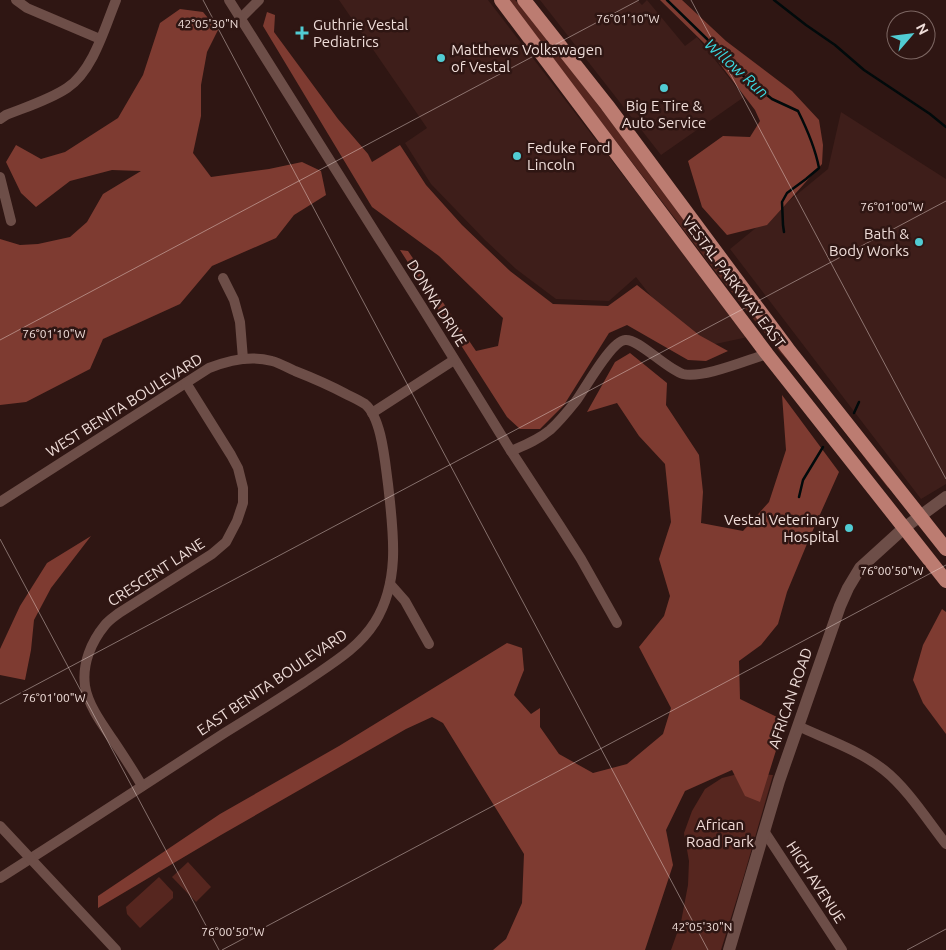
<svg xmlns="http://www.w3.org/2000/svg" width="946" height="950" font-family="Ubuntu,sans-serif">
	<rect width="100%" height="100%" fill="#2f1613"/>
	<!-- built -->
	<g fill="#3e1e1a">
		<polygon points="339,0 488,0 748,337 692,349 636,277 609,301 556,299 516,269 485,240 431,184 405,143 427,128"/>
		<polygon points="540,0 637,0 642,5 647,0 685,46 697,37 744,97 661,155"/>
		<polygon points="841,112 946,179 946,484 921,499 730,249 828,169"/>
	</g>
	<!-- green -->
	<g fill="#56261f">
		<polygon points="508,0 515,0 526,11 890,486 888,488 800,374 780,352 722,280"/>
		<polygon points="742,773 773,775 743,879 721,950 671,950 681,922 688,885 689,861 684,833 692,811 705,789 722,778"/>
		<polygon points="188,862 211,887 196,902 172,877"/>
		<polygon points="159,877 173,892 173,898 140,928 127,914 126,907"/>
	</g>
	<!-- forest -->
	<g fill="#7e3b31">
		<polygon points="660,0 682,0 726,41 792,91 819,120 823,145 822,164 767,225 727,235 702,207 688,161 723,136 750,137 760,121 755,110 704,43"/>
		<polygon points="180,9 203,12 218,30 207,52 201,85 201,116 193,153 211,177 269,169 302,162 321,171 326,195 294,215 276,238 212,266 180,304 103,339 90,369 26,402 0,405 0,239 20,245 38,244 70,237 87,222 103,194 141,171 112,170 70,181 36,207 21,193 6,162 16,145 41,159 65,152 118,118 143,75 160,23"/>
		<polygon points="267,12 275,15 274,32 338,119 368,154 372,162 400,145 426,185 462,225 510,271 553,304 608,306 637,285 699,335 728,351 706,361 688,360 627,325 609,333 564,405 540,429 520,429 507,417 400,250 408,251 476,351 498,346 503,318 439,256 372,207 263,26"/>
		<polygon points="630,353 667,383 666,405 699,455 703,492 701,523 743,531 769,502 786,450 782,395 839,472 809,539 787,592 778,624 761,645 739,661 740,699 777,717 778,744 760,802 745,796 732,770 685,791 666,830 673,865 645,950 493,950 506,939 522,903 524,854 443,723 432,717 406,729 221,835 98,908 98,896 220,814 339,746 507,643 522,648 524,670 514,695 531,714 540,708 540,727 559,754 593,773 627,764 663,734 671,708 639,647 664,616 670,596 659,559 671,522 665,464 639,436 617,403 587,412 615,362"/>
		<polygon points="91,536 51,588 34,620 31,650 25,680 0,675 0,649 20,606 47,563"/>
		<polygon points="942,609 946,612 946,734 923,703 913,680 923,645"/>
	</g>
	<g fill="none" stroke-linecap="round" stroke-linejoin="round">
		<!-- stream -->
		<g stroke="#010a0b" stroke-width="2.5">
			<path d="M667 0 707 39 725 61 772 99 798 111C807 129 815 147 819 168L806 179 787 193 782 202 783 225 784 232"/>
			<polyline points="774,0 806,25 835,45 864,70 930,114 946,127"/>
			<polyline points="854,413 859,402"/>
			<polyline points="799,497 803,480 823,447"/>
		</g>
		<!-- minor -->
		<g stroke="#6d4e48" stroke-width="10">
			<polyline points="16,0 27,8 100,39"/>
			<polyline points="229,0 422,307 511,451 560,526 581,559 617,623"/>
			<polyline points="241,18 259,0"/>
			<path d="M0 119 6 115C26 107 49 100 67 88 93 71 105 27 116 0"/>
			<polyline points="0,177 11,221"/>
			<polyline points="223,278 234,300 240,322 243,359"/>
			<polyline points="372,413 454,360"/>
			<path d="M511 451C525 445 538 440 550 430 559 422 568 411 576 401 585 389 611 341 625 340 638 338 666 369 683 374 702 379 747 360 767 354"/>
			<path d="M0 502 209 368C229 360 251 355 272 361 280 363 288 368 295 371 313 378 329 385 346 394 352 397 359 400 365 404 382 418 385 463 388 484 393 530 401 580 375 622 358 649 331 664 305 682 279 699 252 716 226 732 150 781 76 830 0 878"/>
			<polyline points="390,584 405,601 429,644"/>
			<path d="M798 726C826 739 859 750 884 770 907 788 928 821 946 844"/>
			<path d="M142 786C133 770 123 755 113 740 102 724 88 705 85 686 82 664 91 642 105 625 109 620 114 617 119 613L212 554 226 542 237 521 243 503V488L238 468 231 455 186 383"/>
			<polyline points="0,826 116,950"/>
			<polyline points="764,831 842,950"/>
		</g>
		<!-- tertiary -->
		<polyline stroke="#6d4e48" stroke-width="12" points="729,950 779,781 840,606 848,588 860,568 904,528 946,497"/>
		<!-- primary -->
		<g stroke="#bc7c71" stroke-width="14">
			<polyline points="501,0 767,354 946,581"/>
			<polyline points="524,0 607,105 788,349 946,549"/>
		</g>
	</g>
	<!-- ticks -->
	<path fill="none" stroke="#efddd9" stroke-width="1" stroke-opacity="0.45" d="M203 0 708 950M691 0 946 479M0 340 639 0M0 539 219 950M0 704 946 201M222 950 946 565M907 950 946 929"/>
	<!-- markers -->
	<g fill="#51ccd3" stroke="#2f1613" stroke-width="2">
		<path d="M299.5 25.5h5v5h5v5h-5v5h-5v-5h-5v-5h5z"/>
		<circle cx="441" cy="58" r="5"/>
		<circle cx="664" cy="88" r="5"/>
		<circle cx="517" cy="156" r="5"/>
		<circle cx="919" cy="242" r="5"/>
		<circle cx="849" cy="528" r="5"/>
	</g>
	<g text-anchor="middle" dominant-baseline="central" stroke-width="5" stroke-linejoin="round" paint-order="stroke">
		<!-- poi labels -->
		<g font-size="15" fill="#efddd9" stroke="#2f1613" text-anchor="start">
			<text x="313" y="24">Guthrie Vestal<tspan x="313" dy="17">Pediatrics</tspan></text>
			<text x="451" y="49">Matthews Volkswagen<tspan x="451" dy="17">of Vestal</tspan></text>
			<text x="664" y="105" text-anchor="middle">Big E Tire &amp;<tspan x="664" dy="17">Auto Service</tspan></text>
			<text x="527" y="147">Feduke Ford<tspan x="527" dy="17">Lincoln</tspan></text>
			<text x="909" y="233" text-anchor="end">Bath &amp;<tspan x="909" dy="17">Body Works</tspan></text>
			<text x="839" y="519" text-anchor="end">Vestal Veterinary<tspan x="839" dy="17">Hospital</tspan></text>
		</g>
		<!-- street labels -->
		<g font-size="15" fill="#efddd9" stroke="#2f1613">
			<text transform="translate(734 282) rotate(53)">VESTAL PARKWAY EAST</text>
			<text transform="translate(437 303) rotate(58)">DONNA DRIVE</text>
			<text transform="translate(124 405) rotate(-32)">WEST BENITA BOULEVARD</text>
			<text transform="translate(156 572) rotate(-33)">CRESCENT LANE</text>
			<text transform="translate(272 682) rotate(-34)">EAST BENITA BOULEVARD</text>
			<text transform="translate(790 698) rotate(-71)">AFRICAN ROAD</text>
			<text transform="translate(816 882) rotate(57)">HIGH AVENUE</text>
		</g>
		<!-- park labels -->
		<g font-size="15" fill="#f1dbd7" stroke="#2f1613">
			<text x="720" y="824">African<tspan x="720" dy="17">Road Park</tspan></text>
		</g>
		<!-- water labels -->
		<g font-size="16" font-style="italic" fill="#3ad9e1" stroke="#2f1613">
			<text transform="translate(737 68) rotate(42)">Willow Run</text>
		</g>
	</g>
	<g font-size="12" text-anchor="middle" fill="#efddd9" stroke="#2f1613" stroke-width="5" stroke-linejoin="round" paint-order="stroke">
		<text x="628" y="23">76°01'10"W</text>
		<text x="208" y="28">42°05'30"N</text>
		<text x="892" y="211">76°01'00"W</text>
		<text x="54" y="338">76°01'10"W</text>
		<text x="892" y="575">76°00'50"W</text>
		<text x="54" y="702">76°01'00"W</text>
		<text x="702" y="931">42°05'30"N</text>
		<text x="233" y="936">76°00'50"W</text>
	</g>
	<!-- north arrow -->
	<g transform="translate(911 35) rotate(62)"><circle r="24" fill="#2f1613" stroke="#7c6662"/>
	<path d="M0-4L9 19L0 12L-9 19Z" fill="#51ccd3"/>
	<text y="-8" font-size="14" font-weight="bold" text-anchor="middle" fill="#efddd9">N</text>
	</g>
</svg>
